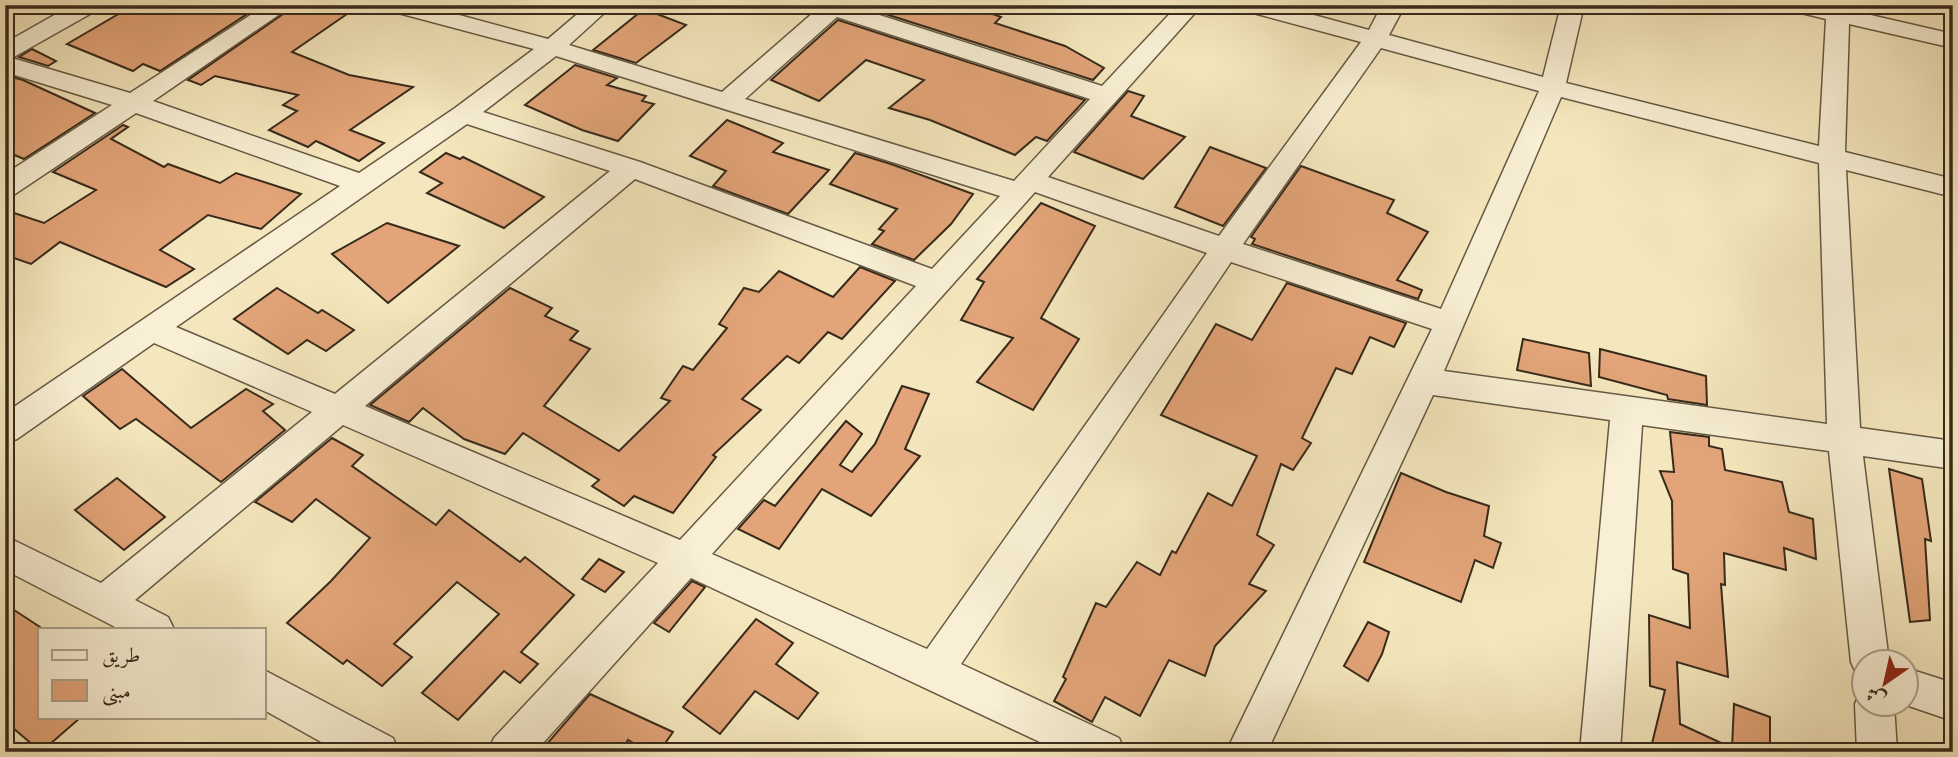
<svg xmlns="http://www.w3.org/2000/svg" width="1958" height="757" font-family="Cardo,Amiri,serif">
	<rect width="100%" height="100%" fill="#f5e7bd"/>
	<filter id="stains"><feTurbulence type="fractalNoise" baseFrequency=".00286" numOctaves="4"/><feColorMatrix values="0 0 0 0 .2 0 0 0 0 .09 0 0 0 0 .02 0 0 0 .5 -.17"/></filter>
	<radialGradient id="worn" r=".72"><stop offset=".6" stop-color="#630" stop-opacity="0"/><stop offset="1" stop-color="#630" stop-opacity=".3"/></radialGradient>
	<!-- building -->
	<g fill="#e2a478" stroke="#372a1b" stroke-width="2">
		<polygon points="134,5 261,5 160,71 143,64 133,71 67,44"/>
		<polygon points="296,5 360,5 292,52 349,75 413,87 350,130 384,143 359,161 316,141 308,147 269,130 297,111 283,105 298,95 215,76 201,85 188,80"/>
		<polygon points="857,5 968,5 1001,17 995,23 1065,46 1104,68 1093,80"/>
		<polygon points="644,9 686,25 636,63 593,50"/>
		<polygon points="838,20 1085,100 1047,141 1036,137 1015,155 930,120 889,108 924,80 866,60 819,101 771,80"/>
		<polygon points="32,49 56,61 48,66 19,57"/>
		<polygon points="575,65 617,78 607,85 646,96 642,101 654,104 618,141 582,130 525,105"/>
		<polygon points="5,75 23,80 95,113 24,159 5,151"/>
		<polygon points="1128,91 1144,96 1131,116 1185,137 1143,179 1074,152"/>
		<polygon points="727,120 783,143 773,152 829,170 788,214 713,186 726,171 690,156"/>
		<polygon points="123,125 128,127 111,139 164,167 168,164 220,183 236,173 301,194 261,229 208,215 160,250 194,269 166,287 60,242 31,264 5,255 5,210 44,223 96,190 53,172"/>
		<polygon points="1210,147 1266,168 1223,226 1175,207"/>
		<polygon points="446,153 460,159 463,157 544,197 504,228 427,193 442,183 420,172"/>
		<polygon points="855,153 891,164 973,194 951,224 914,260 872,244 884,231 879,229 897,209 830,184"/>
		<polygon points="1301,166 1394,200 1387,213 1428,232 1397,280 1422,290 1418,299 1252,244 1255,239 1251,237"/>
		<polygon points="1041,203 1095,226 1041,318 1079,339 1033,410 977,382 1013,338 961,320 984,282 977,279"/>
		<polygon points="387,223 459,246 388,303 332,254"/>
		<polygon points="860,267 895,281 842,339 828,332 799,363 787,356 742,399 761,410 713,455 716,457 673,513 634,496 624,506 592,486 599,480 523,433 505,454 464,439 423,408 409,422 370,405 510,288 552,308 545,316 578,331 570,340 590,349 544,406 619,451 670,401 661,398 683,366 693,370 727,328 719,324 744,288 759,292 779,271 833,297"/>
		<polygon points="1287,283 1406,323 1394,347 1370,337 1352,374 1336,368 1302,438 1311,443 1293,470 1281,464 1257,535 1274,545 1249,584 1266,591 1215,646 1205,676 1169,660 1140,716 1105,697 1092,722 1054,701 1066,679 1063,677 1096,603 1106,607 1137,562 1160,575 1172,551 1176,553 1208,493 1232,506 1257,456 1161,415 1216,324 1252,340"/>
		<polygon points="277,288 318,313 322,310 354,330 326,351 307,340 288,354 234,319"/>
		<polygon points="1523,339 1589,353 1591,386 1517,370"/>
		<polygon points="1600,349 1706,376 1707,405 1668,399 1667,395 1599,377"/>
		<polygon points="122,369 191,428 246,389 273,404 263,411 285,430 221,482 136,419 120,429 83,396"/>
		<polygon points="902,386 929,394 905,449 920,456 871,516 822,489 779,549 738,529 764,500 775,506 846,421 862,434 840,465 852,472 875,444"/>
		<polygon points="1670,432 1709,437 1709,446 1722,449 1725,470 1782,482 1789,512 1813,519 1816,559 1784,548 1786,570 1724,553 1725,585 1721,584 1728,677 1677,662 1680,724 1732,748 1734,704 1770,717 1770,752 1650,752 1665,690 1650,686 1649,615 1690,628 1688,574 1673,569 1672,501 1660,471 1674,472"/>
		<polygon points="332,438 363,455 352,466 436,525 449,510 520,562 525,557 574,595 521,652 538,664 520,683 504,671 458,720 422,693 499,614 457,582 394,644 412,657 382,686 347,660 343,664 287,623 331,581 370,538 316,499 292,522 255,502"/>
		<polygon points="1889,469 1922,479 1931,541 1925,539 1930,620 1910,622"/>
		<polygon points="1401,473 1446,492 1489,506 1484,536 1501,543 1493,568 1475,560 1461,602 1364,562"/>
		<polygon points="117,478 165,517 124,550 75,510"/>
		<polygon points="599,559 624,572 605,592 582,579"/>
		<polygon points="692,581 705,587 669,632 654,623"/>
		<polygon points="5,604 40,627 40,717 81,717 41,752 5,721"/>
		<polygon points="756,619 793,643 776,664 818,693 798,719 755,691 720,734 683,707"/>
		<polygon points="1368,622 1389,632 1382,654 1368,681 1344,666"/>
		<polygon points="590,694 673,732 659,752 648,752 628,740 621,752 540,752"/>
	</g>
	<g fill="none" stroke-linecap="round" stroke-linejoin="round">
		<!-- minor casing -->
		<g stroke="#665944" stroke-width="3">
			<g id="minor">
				<path d="M72 5H100L97 10 12 58 130 93 266 5H293L153 101 359 173 455 108 534 49 387 10 384 5H422L548 39 588 5H613L569 45 722 92 822 5H848L1102 86 1178 5H1202L1048 177 1219 236 1361 42 1242 10 1239 5H1277L1369 30 1382 5H1405L1389 35 1543 77 1561 5H1584L1566 83 1819 146 1826 19 1789 10 1786 5H1849V10L1953 34V48L1849 24 1845 152 1953 179V197L1846 170 1860 428 1953 441V469L1863 456 1889 662H1864V677L1857 675 1851 662 1829 451 1642 425 1620 752H1580L1610 420 1433 395 1267 752H1226L1432 329 1231 262 961 664 1119 738 1125 752H1061L691 578 535 752H488L494 738 658 563 343 425 135 600 168 617 174 629H119L5 570V536L101 583 312 412 154 343 17 439 5 443V413L340 186 136 113 15 194 5 196V174L112 105 5 72V43ZM837 17 1090 99 1014 181 745 99ZM1381 48 1539 91 1441 309 1243 244ZM556 56 1000 196 932 269 640 162 483 112ZM1561 97 1819 163 1827 424 1444 371ZM467 124 610 171 335 394 176 327ZM635 179 916 286 680 540 365 406ZM1035 192 1207 253 927 649 712 554Z"/>
				<polygon points="1906,668 1953,683 1953,721 1903,704 1906,704"/>
				<polygon points="264,670 393,738 399,752 339,752 264,710"/>
				<polygon points="1864,689 1864,704 1894,704 1897,752 1857,752 1855,704 1860,691"/>
			</g>
		</g>
		<!-- minor -->
		<use href="#minor" fill="#f8efd4" fill-rule="evenodd"/>
	</g>
	<!-- margin -->
	<rect width="1958" height="757" fill="none" stroke="#f5e7bd" stroke-width="28"/>
	<rect x="7" y="7" width="1944" height="743" fill="none" stroke="#372a1b" stroke-width="3.5"/>
	<rect x="14" y="14" width="1930" height="729" fill="none" stroke="#372a1b" stroke-width="2"/>
	<!-- legend -->
	<rect x="38" y="628" width="228" height="91" fill="#f8efd4" stroke="#aba08a" stroke-width="2"/>
	<rect x="52" y="650" width="35" height="10" fill="#f8efd4" stroke="#aba08a" stroke-width="2"/>
	<text x="102" y="662" font-size="21" fill="#372a1b">طريق</text>
	<rect x="52" y="680" width="35" height="21" fill="#e2a478" stroke="#aba08a" stroke-width="2"/>
	<text x="102" y="698" font-size="21" fill="#372a1b">مبنى</text>
	<!-- north arrow -->
	<g transform="translate(1885 683) rotate(214)"><circle r="33" fill="#f8efd4" stroke="#aba08a" stroke-width="2"/>
	<path d="M0-5L12 26L0 18L-12 26Z" fill="#8f2418"/>
	<text y="-10" font-size="19" font-weight="bold" text-anchor="middle" fill="#372a1b">ش</text>
	</g>
	<rect width="100%" height="100%" filter="url(#stains)"/>
	<rect width="100%" height="100%" fill="url(#worn)"/>
</svg>
